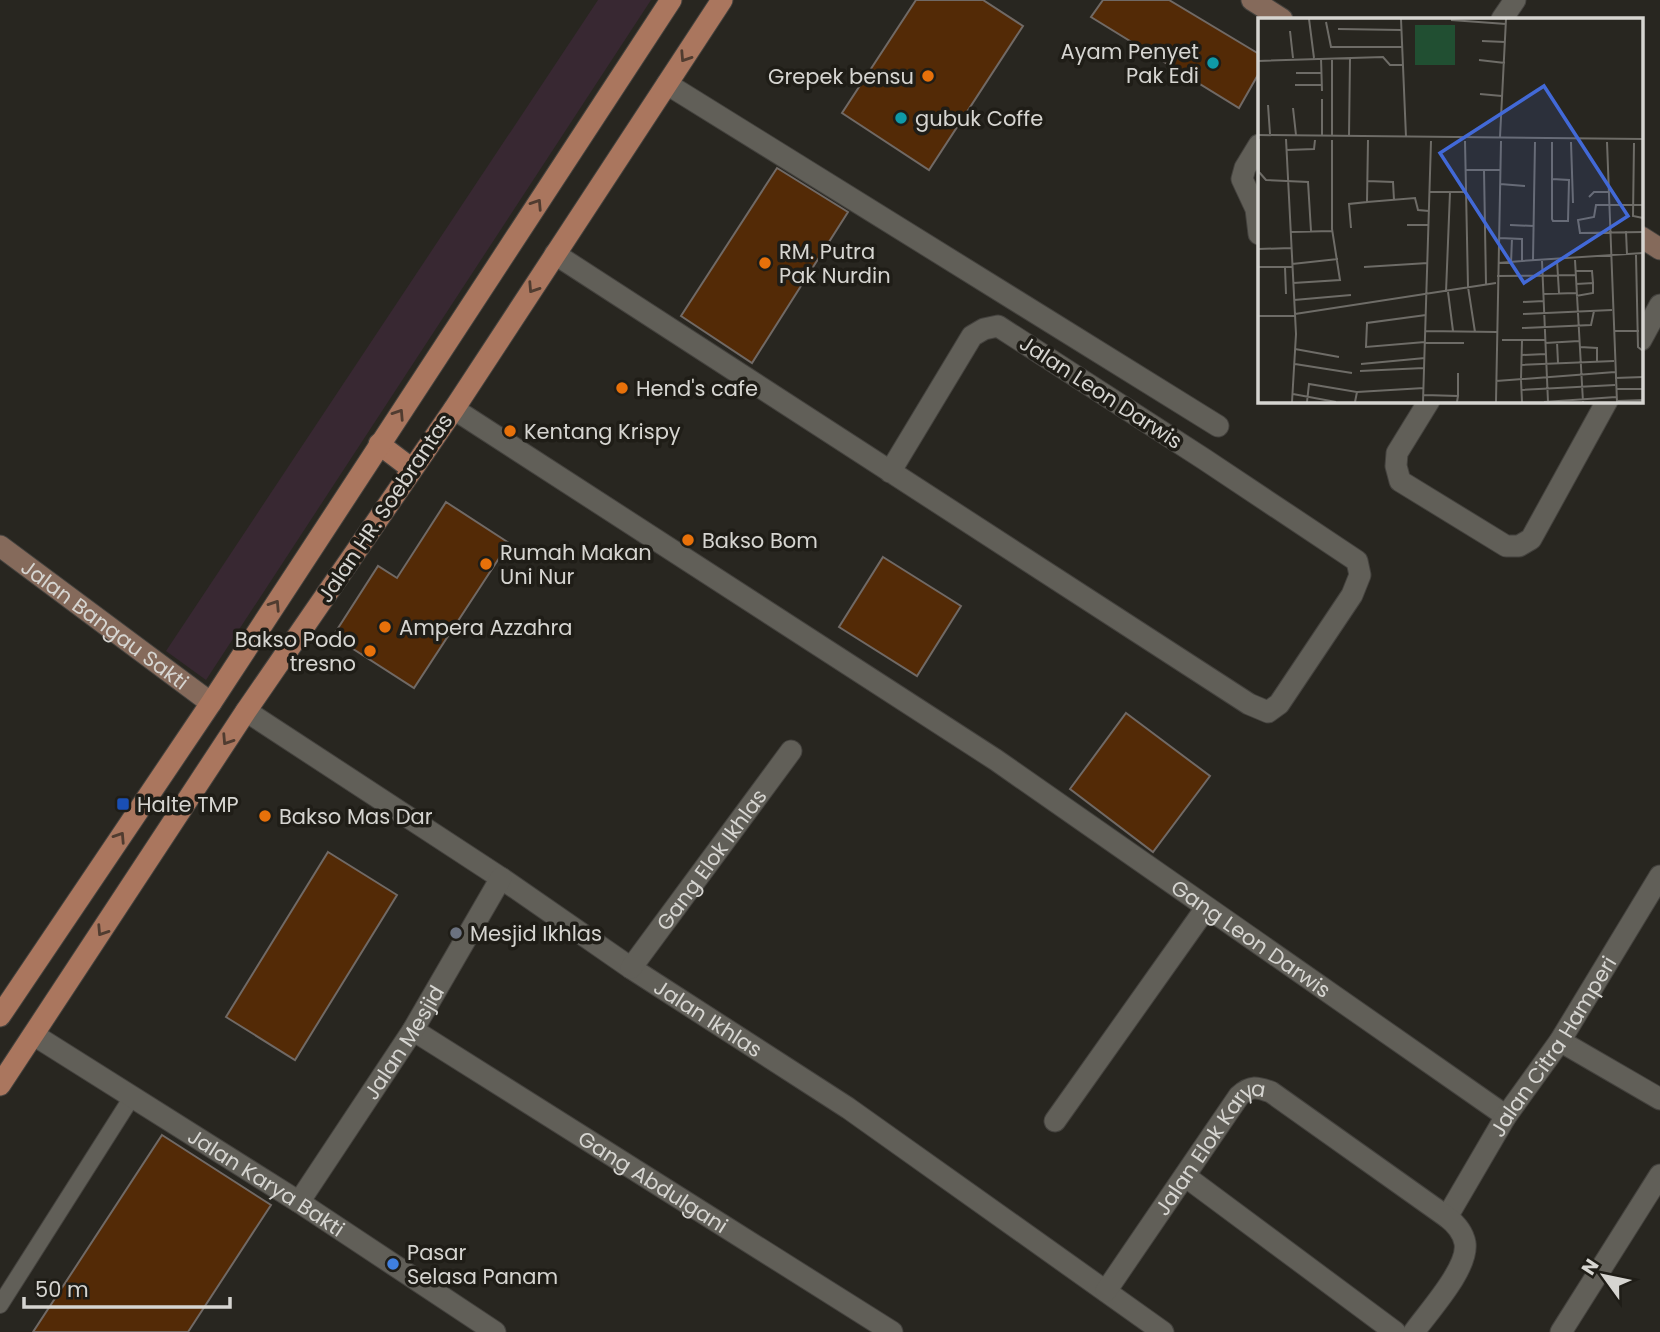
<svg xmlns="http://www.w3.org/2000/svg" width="1660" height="1332" font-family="Poppins,sans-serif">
	<rect width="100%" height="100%" fill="#282620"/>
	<!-- commercial -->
	<polygon fill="#382832" points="598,0 651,0 206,680 166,651"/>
	<!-- building -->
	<g fill="#532a06" stroke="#706965" stroke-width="2">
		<polygon points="916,0 983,0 1023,26 929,170 842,113"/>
		<polygon points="1103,0 1169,0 1259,54 1259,73 1239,108 1091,17"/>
		<polygon points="777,168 848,212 752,363 681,316"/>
		<polygon points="446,502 509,543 414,688 333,636 378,566 397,578"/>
		<polygon points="883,557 961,606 917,676 839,627"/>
		<polygon points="1126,713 1210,776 1153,852 1070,789"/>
		<polygon points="328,852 397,895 295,1060 226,1017"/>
		<polygon points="162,1135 271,1205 188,1332 33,1332"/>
	</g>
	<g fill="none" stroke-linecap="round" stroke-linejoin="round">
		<!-- lane casing -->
		<g stroke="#44423e" stroke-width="18">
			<polyline id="lane" points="0,1305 132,1097"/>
		</g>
		<!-- street casing -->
		<g stroke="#44423e" stroke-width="23">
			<g id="street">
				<polyline points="1502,19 1515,0"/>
				<polyline points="667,84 1218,426"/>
				<polyline points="1259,145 1245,168 1242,179 1256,209 1259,234"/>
				<polyline points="555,254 1249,704 1268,712 1279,704 1352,595 1360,575 1357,561 1204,459 998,326 984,329 972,336 890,472"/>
				<polyline points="1641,340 1660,305"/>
				<polyline points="1429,401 1397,453 1396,466 1400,481 1506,546 1519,546 1531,539 1607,401"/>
				<path id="s1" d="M454 409 996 760 1506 1116"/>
				<path id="s2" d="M246 711 501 878 631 968 848 1108 1163 1332"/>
				<path id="s3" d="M631 968 791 751"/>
				<path id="s4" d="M413 1030 892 1332"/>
				<path id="s5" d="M34 1035 299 1202 495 1332"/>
				<polyline points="1560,1041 1660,1099"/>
				<polyline points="1055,1121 1206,908"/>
				<polyline points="1185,1176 1395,1332"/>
				<path id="s6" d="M299 1202 413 1030 501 878"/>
				<path id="s7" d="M1447 1217 1506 1116 1560 1041 1660 876"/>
				<path id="s8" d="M1106 1291 1239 1096C1251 1085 1257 1087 1271 1092L1447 1217C1456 1224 1463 1232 1465 1243 1469 1268 1428 1312 1414 1332"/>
				<polyline points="1561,1332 1660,1175"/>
			</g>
		</g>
		<!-- secondary casing -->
		<g stroke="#44423e" stroke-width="23">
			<g id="secondary">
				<polyline points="1252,0 1282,19"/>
				<polyline points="1641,237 1660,249"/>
				<path id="s9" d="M0 546 211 703"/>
			</g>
		</g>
		<!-- primary casing -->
		<g stroke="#44423e" stroke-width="23">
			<g id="primary">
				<polyline points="379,444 412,469"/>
				<polyline points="0,1016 211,703 671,0"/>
				<polyline points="0,1085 246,711 454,409 722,0"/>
			</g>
		</g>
		<!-- lane -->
		<use href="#lane" stroke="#615f58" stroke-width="16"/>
		<!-- street -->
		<use href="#street" stroke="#615f58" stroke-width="21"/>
		<!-- secondary -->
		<use href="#secondary" stroke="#856a5b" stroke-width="21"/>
		<!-- primary -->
		<use href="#primary" stroke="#aa765e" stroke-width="21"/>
	</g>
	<!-- one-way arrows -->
	<defs><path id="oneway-chevron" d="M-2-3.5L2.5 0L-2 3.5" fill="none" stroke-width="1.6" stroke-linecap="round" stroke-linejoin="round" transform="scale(1.75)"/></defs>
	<g stroke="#503c30">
		<use href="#oneway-chevron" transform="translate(685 57) rotate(123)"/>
		<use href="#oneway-chevron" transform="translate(537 204) rotate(-57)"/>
		<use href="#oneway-chevron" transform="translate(533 288) rotate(123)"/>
		<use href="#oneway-chevron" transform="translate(399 414) rotate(-57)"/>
		<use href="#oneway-chevron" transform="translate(275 605) rotate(-57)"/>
		<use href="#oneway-chevron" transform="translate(227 740) rotate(123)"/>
		<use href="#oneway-chevron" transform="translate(120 837) rotate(-57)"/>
		<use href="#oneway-chevron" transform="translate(102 931) rotate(123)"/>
	</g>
	<!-- markers -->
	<g fill="#0f9aa8" stroke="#1f1d17" stroke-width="2.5">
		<circle cx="1213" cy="63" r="7"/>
		<circle cx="901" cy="118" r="7"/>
	</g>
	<g fill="#e8710a" stroke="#1f1d17" stroke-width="2.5">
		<circle cx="928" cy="76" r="7"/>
		<circle cx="765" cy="263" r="7"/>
		<circle cx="622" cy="388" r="7"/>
		<circle cx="510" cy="431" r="7"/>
		<circle cx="688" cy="540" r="7"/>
		<circle cx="486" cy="564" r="7"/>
		<circle cx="385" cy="627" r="7"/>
		<circle cx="370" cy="651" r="7"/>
		<circle cx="265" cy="816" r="7"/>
	</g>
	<rect fill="#1a4fb4" stroke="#1f1d17" stroke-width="2.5" x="116" y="797" width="14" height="14" rx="3.5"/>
	<circle fill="#6b7280" stroke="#1f1d17" stroke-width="2.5" cx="456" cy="933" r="7"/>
	<circle fill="#3f7fe0" stroke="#1f1d17" stroke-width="2.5" cx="393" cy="1264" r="7"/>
	<g text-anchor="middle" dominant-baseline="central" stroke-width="7" stroke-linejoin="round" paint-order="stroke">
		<!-- poi labels -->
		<g font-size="21" fill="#d6d5d1" stroke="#1f1d17" text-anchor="start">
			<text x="1199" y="51" text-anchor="end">Ayam Penyet<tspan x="1199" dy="24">Pak Edi</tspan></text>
			<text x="914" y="76" text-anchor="end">Grepek bensu</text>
			<text x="915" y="118">gubuk Coffe</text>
			<text x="779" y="251">RM. Putra<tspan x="779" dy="24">Pak Nurdin</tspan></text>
			<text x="636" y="388">Hend's cafe</text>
			<text x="524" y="431">Kentang Krispy</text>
			<text x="702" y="540">Bakso Bom</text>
			<text x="500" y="552">Rumah Makan<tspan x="500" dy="24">Uni Nur</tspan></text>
			<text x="399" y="627">Ampera Azzahra</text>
			<text x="356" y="639" text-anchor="end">Bakso Podo<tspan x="356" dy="24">tresno</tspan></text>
			<text x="137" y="804">Halte TMP</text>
			<text x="279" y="816">Bakso Mas Dar</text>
			<text x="470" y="933">Mesjid Ikhlas</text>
			<text x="407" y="1252">Pasar<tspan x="407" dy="24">Selasa Panam</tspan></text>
		</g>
		<!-- street labels -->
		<g font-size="21" fill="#d6d5d1" stroke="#1f1d17">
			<text transform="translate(1101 392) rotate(33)">Jalan Leon Darwis</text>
			<text transform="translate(385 508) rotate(-56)">Jalan HR. Soebrantas</text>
			<text stroke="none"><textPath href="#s9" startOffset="131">Jalan Bangau Sakti</textPath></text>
			<text stroke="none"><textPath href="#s3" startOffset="135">Gang Elok Ikhlas</textPath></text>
			<text stroke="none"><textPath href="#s1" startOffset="957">Gang Leon Darwis</textPath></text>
			<text stroke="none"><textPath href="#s2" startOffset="555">Jalan Ikhlas</textPath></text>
			<text stroke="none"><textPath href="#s6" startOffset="191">Jalan Mesjid</textPath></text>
			<text stroke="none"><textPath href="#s7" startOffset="201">Jalan Citra Hamperi</textPath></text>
			<text stroke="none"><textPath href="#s8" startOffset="180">Jalan Elok Karya</textPath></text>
			<text stroke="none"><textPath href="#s4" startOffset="284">Gang Abdulgani</textPath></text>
			<text stroke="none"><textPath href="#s5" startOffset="275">Jalan Karya Bakti</textPath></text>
		</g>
	</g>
	<!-- overview -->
	<g transform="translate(1258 18)">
		<rect width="385" height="385" fill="#282620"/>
		<path d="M157 7H197V47H157Z" fill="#214f32"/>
		<path fill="none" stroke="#6e6c67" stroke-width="2" d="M51 1 56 40M143 1 148 119M193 2 248 6M68 4 73 29H144M80 11 143 12M32 13 35 40M224 23 247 24M63 40 64 73M221 42 247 45M0 43 125 39 132 47H145M38 55H64M37 67H64M222 76 244 78M10 87 12 116M35 90 38 117M0 117 385 121M64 117V81M74 118V40M91 118 92 40M242 119 248 1M1 121V154L8 162 50 164 53 213M28 121 38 316 34 384M207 123 210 269 217 314M294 124V201L295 203H310L311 162 294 161M313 124 315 185M349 124 359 384M376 125 375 198 385 200M28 132 56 131 57 122M207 152H243M226 152 228 266M109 163 135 164 136 182M242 166 267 168M172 174H207M331 179 336 174H350M109 184 157 180 160 192 171 193M385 187H338L336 199 320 202 322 215 385 214M149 207H171M252 207 276 208M93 210 91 186 109 184 110 122M368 213 369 237M33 214 74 213M241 220 264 221V243M0 231 33 230M378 237 380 329 385 333M275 242 277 124M299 242 301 275M317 242 325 384M264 243 385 235M284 243 290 384M240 245 264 243M34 246 80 241M253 246 254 220M0 249H34M27 249 28 276M106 249 170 245M318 253H334L335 265M239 258 318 257M35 265 82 262 74 211V122M318 266 335 265V275L318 278M188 274 192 174M190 274 195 313M285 276 318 275M36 282 93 277M265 284 286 283M37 296 238 265M265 296 354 292M0 298H37M264 310 333 307 336 293M167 313 239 314M356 313H381M244 322H287M167 324 108 329 109 305 168 297M299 324 300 345M167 325H206M287 325 321 323M322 329 339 330V344M37 331 81 339M264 337 288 336M37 346 94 355M103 346 167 340M263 347 356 343M102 353 166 350M263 360 264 323M357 360 385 359M263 362 264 384M238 363 357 354M358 371H385M263 372 357 367M99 374 166 370M35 376 78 384M166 377 200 378 199 384M200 378V355M359 383 385 382M49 384 51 366 99 374 97 384M165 384 173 123M238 384 243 123M286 384 358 379"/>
		<path fill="#4269d7" fill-opacity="0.15" stroke="#4269d7" stroke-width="3.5" d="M286 68 370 198 266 265 182 135Z"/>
		<rect width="385" height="385" fill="none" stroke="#d6d5d1" stroke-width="3.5"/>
	</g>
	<!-- north arrow -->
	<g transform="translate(1604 1276) rotate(303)" stroke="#1f1d17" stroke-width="5" paint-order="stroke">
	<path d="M0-5L12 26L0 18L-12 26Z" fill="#d6d5d1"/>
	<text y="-10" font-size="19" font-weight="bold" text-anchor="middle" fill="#d6d5d1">N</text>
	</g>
	<!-- scale -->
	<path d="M24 1297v10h206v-10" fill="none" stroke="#d6d5d1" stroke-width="3.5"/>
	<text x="35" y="1297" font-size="21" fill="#d6d5d1" stroke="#1f1d17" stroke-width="5" paint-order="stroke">50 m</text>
</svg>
